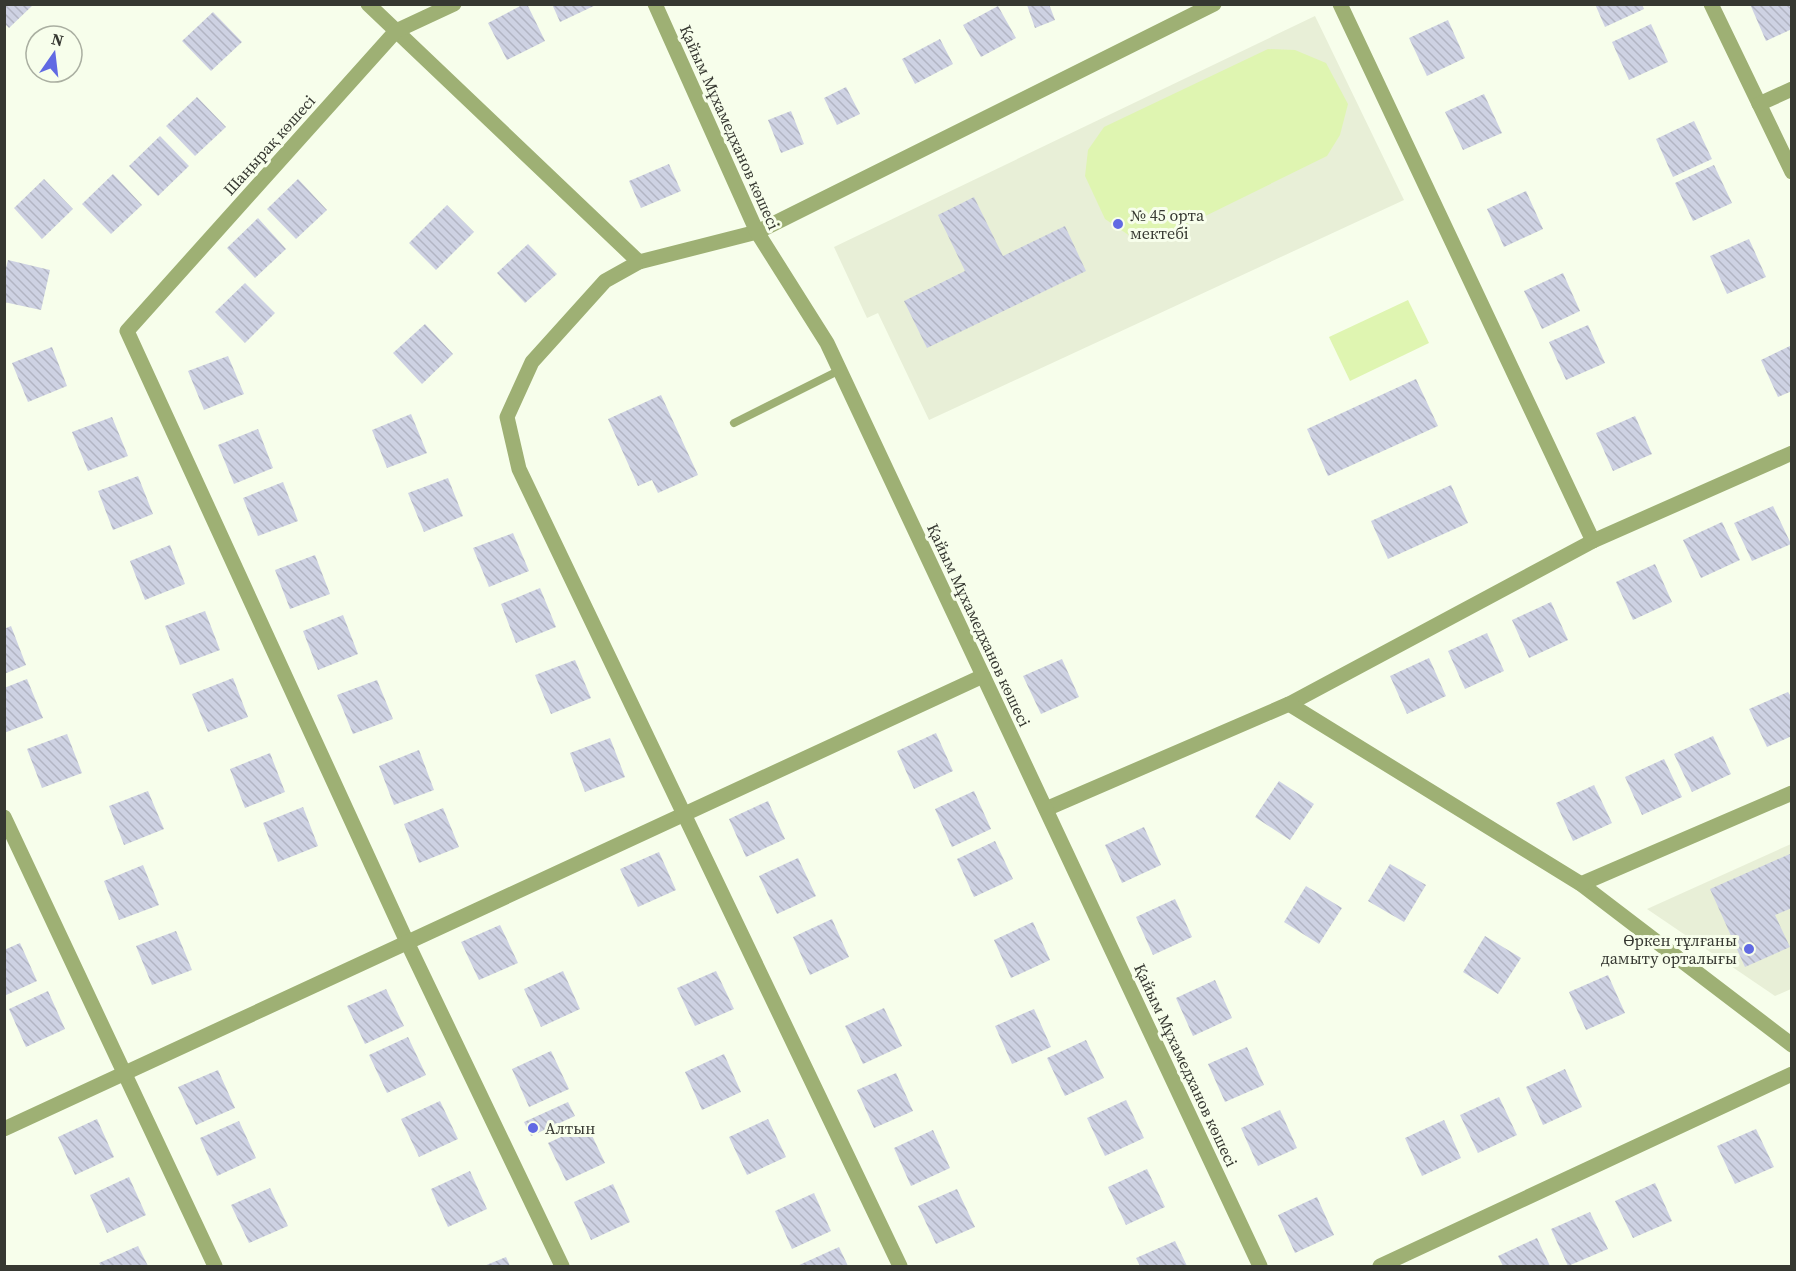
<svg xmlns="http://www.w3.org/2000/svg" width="1796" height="1271" font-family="'Source Serif 4',serif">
	<defs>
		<pattern id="building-back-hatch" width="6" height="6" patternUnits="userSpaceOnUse" patternTransform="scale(1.5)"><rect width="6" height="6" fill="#ced2e3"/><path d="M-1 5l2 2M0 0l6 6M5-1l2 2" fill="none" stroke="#b2b5c3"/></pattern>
	</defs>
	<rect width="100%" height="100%" fill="#f7feeb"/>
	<!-- built -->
	<g fill="#e8efd7">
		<polygon points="1315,16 1404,200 929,420 878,313 867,318 834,247"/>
		<polygon points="1791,844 1791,989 1775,996 1647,909"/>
	</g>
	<!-- pitch -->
	<g fill="#dff5b1">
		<polygon points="1268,49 1295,50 1326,63 1348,104 1340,135 1327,156 1177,230 1153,239 1130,236 1105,219 1085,176 1088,150 1104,127"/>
		<polygon points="1408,300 1429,343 1350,381 1329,337"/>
	</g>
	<!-- building -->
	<g fill="url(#building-back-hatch)">
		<polygon points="4,4 34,4 9,28 4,23"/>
		<polygon points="524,4 527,4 545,41 507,60 488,23"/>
		<polygon points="552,4 598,4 560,22"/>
		<polygon points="1049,4 1055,20 1035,28 1027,5"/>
		<polygon points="1595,4 1642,4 1644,9 1605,27"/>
		<polygon points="1750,4 1792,4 1792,29 1766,41"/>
		<polygon points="998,6 1016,38 981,57 963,25"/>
		<polygon points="213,12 242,42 211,71 182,41"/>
		<polygon points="1448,20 1465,58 1427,76 1409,38"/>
		<polygon points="1651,24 1668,62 1629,80 1612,42"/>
		<polygon points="940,39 953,64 915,84 902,59"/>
		<polygon points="846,87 860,114 837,125 824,98"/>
		<polygon points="1484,94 1502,133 1463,150 1445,112"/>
		<polygon points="197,97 226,127 195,156 166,126"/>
		<polygon points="791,111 804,144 781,153 768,120"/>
		<polygon points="1694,121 1712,159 1673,177 1656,139"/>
		<polygon points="160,136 189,166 158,196 129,166"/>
		<polygon points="669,164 681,191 641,208 629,181"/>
		<polygon points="1714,165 1732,203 1693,221 1675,183"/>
		<polygon points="113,174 142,205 111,234 82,204"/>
		<polygon points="44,179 73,209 42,239 14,208"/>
		<polygon points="298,179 327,210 296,239 267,209"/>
		<polygon points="1526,191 1543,229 1504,247 1487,209"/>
		<polygon points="974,197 1003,256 1065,226 1086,271 927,348 904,301 965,271 938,215"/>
		<polygon points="447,205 474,232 436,270 409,243"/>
		<polygon points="258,218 286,249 255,278 227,248"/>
		<polygon points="1749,239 1766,277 1727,294 1710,256"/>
		<polygon points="528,244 557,274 525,303 497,273"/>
		<polygon points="8,260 50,270 41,310 4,302 4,276"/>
		<polygon points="1563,273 1580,311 1542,329 1524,291"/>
		<polygon points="245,283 275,313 245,343 215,312"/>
		<polygon points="425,324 453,354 422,384 393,353"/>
		<polygon points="1588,325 1605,363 1566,380 1549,342"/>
		<polygon points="1792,345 1792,391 1778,397 1761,360"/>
		<polygon points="52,347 67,386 28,402 12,363"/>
		<polygon points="228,356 244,394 204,410 188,371"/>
		<polygon points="1416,379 1438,426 1328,476 1307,429"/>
		<polygon points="661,395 698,475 658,493 652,480 638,486 608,419"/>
		<polygon points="411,414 427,453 387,468 372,430"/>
		<polygon points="1635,416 1652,454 1613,471 1596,433"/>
		<polygon points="112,417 128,456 88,471 72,432"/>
		<polygon points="258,429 273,468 234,484 218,445"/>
		<polygon points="138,476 153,514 113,530 98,491"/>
		<polygon points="448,478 463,516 424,532 408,493"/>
		<polygon points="283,482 298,521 258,536 243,498"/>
		<polygon points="1451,485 1468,523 1388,559 1371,521"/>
		<polygon points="1773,506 1791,544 1752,561 1734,523"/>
		<polygon points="1722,522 1740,560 1701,578 1683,540"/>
		<polygon points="513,533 529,571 489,587 473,548"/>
		<polygon points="170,545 185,584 145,600 130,561"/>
		<polygon points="315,555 330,594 290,609 275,570"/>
		<polygon points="1655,564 1672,602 1633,620 1616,582"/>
		<polygon points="540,588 556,627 516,643 501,604"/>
		<polygon points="1551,602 1568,640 1529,658 1512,620"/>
		<polygon points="205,611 220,650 180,665 165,626"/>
		<polygon points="343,615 358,654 318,670 303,631"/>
		<polygon points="11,626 26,665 4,674 4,629"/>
		<polygon points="1487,633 1504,671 1465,689 1448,651"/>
		<polygon points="1429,658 1446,696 1407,714 1390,676"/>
		<polygon points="1062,659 1079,697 1041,714 1023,676"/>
		<polygon points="575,660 591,698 551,714 535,675"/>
		<polygon points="233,678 248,717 208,732 192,694"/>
		<polygon points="27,679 43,718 4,733 4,688"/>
		<polygon points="377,680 393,719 353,734 337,695"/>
		<polygon points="1788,692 1792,698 1792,736 1767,747 1749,709"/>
		<polygon points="936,733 953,771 914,789 897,751"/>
		<polygon points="67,734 82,773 42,788 27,749"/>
		<polygon points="1713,736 1731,774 1692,792 1674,754"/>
		<polygon points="610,738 625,777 585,792 570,753"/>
		<polygon points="419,750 434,790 394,805 379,766"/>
		<polygon points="270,753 285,792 245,808 230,769"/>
		<polygon points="1664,759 1682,797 1642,815 1625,777"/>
		<polygon points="1279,781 1314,804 1290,840 1255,817"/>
		<polygon points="1594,785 1612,823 1573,841 1556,803"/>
		<polygon points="148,791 164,829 124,845 109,806"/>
		<polygon points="974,791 991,829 952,847 935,809"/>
		<polygon points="768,801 785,839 746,857 729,819"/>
		<polygon points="303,807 318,846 278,862 263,823"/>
		<polygon points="443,808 459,847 419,863 404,824"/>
		<polygon points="1144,827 1161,865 1122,883 1105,845"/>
		<polygon points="995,841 1013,879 974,897 957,859"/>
		<polygon points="659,852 676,890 638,907 620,869"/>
		<polygon points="1792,853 1792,908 1775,915 1790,947 1745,967 1710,889"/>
		<polygon points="798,858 816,896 777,914 759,876"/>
		<polygon points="1390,864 1426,885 1404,922 1368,901"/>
		<polygon points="143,865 159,905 119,920 104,881"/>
		<polygon points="1306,886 1342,908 1319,944 1284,922"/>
		<polygon points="1175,899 1192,937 1153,955 1136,917"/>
		<polygon points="832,919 849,957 810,975 793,937"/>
		<polygon points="1033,922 1050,960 1011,978 994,940"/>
		<polygon points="500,925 518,963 479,980 461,942"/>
		<polygon points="176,931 192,970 152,985 136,946"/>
		<polygon points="1485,936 1521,958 1498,994 1463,972"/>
		<polygon points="20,943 37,981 4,996 4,950"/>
		<polygon points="563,971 580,1009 541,1027 524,989"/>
		<polygon points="716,971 734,1009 695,1026 677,988"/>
		<polygon points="1608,975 1625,1013 1586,1030 1569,992"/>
		<polygon points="1215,980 1232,1018 1193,1036 1176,998"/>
		<polygon points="386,989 404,1026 365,1044 347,1006"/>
		<polygon points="48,991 65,1029 26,1047 9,1009"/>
		<polygon points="884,1008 902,1046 863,1064 845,1026"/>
		<polygon points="1034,1009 1051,1047 1012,1064 995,1026"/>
		<polygon points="408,1037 426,1075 387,1093 369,1055"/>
		<polygon points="1086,1040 1104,1078 1065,1096 1047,1058"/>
		<polygon points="1247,1047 1264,1085 1225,1102 1208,1064"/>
		<polygon points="551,1051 569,1089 529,1107 512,1069"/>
		<polygon points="724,1054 741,1092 702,1110 685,1072"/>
		<polygon points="1565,1069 1582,1107 1543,1125 1526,1087"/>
		<polygon points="218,1070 235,1108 196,1125 178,1087"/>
		<polygon points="896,1073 913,1111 874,1128 857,1090"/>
		<polygon points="1499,1097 1517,1135 1478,1153 1460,1115"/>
		<polygon points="1126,1100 1144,1138 1105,1156 1087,1118"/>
		<polygon points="440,1101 458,1139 419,1157 401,1119"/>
		<polygon points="568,1102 575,1116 531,1136 524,1122"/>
		<polygon points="1280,1110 1297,1148 1258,1166 1241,1128"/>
		<polygon points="97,1119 114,1157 75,1175 58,1137"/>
		<polygon points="768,1119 786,1157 747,1175 729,1137"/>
		<polygon points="1444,1120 1461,1158 1422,1176 1405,1138"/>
		<polygon points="239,1121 256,1158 217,1176 200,1138"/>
		<polygon points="587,1125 605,1163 566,1181 548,1143"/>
		<polygon points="1756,1129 1774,1167 1735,1184 1717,1146"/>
		<polygon points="933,1130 950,1168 911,1186 894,1148"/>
		<polygon points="1147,1169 1165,1207 1126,1225 1108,1187"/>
		<polygon points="470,1171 487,1209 448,1227 431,1189"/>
		<polygon points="129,1177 146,1215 107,1233 90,1195"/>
		<polygon points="1655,1183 1672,1221 1633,1238 1615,1201"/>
		<polygon points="613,1184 630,1222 591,1240 574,1202"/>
		<polygon points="270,1188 288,1226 249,1243 231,1205"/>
		<polygon points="957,1189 975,1227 936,1244 918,1206"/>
		<polygon points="814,1193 831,1231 792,1249 775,1211"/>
		<polygon points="1317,1197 1334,1235 1295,1253 1278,1215"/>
		<polygon points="1590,1212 1608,1249 1568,1266 1551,1229"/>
		<polygon points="1537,1238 1550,1266 1503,1266 1498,1256"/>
		<polygon points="1175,1241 1187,1266 1140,1266 1136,1258"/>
		<polygon points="138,1246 148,1266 101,1266 99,1263"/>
		<polygon points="839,1247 848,1266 797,1266"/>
		<polygon points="506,1257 510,1266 484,1266"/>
	</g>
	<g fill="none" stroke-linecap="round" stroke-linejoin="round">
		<!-- service -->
		<polyline stroke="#9eb074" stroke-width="8" points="734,423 840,370"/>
		<!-- minor -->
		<g stroke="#9eb074" stroke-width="15">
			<polyline points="368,4 639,262"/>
			<polyline points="454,4 396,31 127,331 407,942 562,1266"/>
			<polyline points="1340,4 1593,541"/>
			<polyline points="1711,4 1792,172"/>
			<polyline points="1759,104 1792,89"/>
			<polyline points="1289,704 1593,541 1792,453"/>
			<polyline points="1046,809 1289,704 1581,884 1792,1045"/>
			<polyline points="4,817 215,1266"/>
			<polyline points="1581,884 1792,793"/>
			<polyline points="4,1129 983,676"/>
			<polyline points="900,1266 519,469 507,417 532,362 605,281 639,262 757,232 1214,4"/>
			<polyline points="1380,1266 1792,1074"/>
		</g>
		<!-- tertiary -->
		<polyline stroke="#9eb074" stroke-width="15" points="655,4 757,232 827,343 1260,1266"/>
	</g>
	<!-- markers -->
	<g fill="#616ae3" stroke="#f7feeb" stroke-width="2">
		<circle cx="1118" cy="224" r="6"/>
		<circle cx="1749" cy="949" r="6"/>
		<circle cx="533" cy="1128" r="6"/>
	</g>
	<g text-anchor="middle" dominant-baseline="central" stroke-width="6" stroke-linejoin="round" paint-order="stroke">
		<!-- street labels -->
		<g font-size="16" fill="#363831" stroke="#f7feeb">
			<text transform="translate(730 127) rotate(66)">Қайым Мұхамедханов көшесі</text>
			<text transform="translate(269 145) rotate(-48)">Шаңырақ көшесі</text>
			<text transform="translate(979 625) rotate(65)">Қайым Мұхамедханов көшесі</text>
			<text transform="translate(1186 1065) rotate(65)">Қайым Мұхамедханов көшесі</text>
		</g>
		<!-- poi labels -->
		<g font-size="16" fill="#363831" stroke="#f7feeb" text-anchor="start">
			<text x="1130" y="215">№ 45 орта<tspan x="1130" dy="18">мектебі</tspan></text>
			<text x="1737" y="940" text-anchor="end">Өркен тұлғаны<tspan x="1737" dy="18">дамыту орталығы</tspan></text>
			<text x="545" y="1128">Алтын</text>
		</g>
	</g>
	<!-- border -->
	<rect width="1796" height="1271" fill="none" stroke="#363831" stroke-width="12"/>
	<!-- north arrow -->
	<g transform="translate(54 54) rotate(14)"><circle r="28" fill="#f7feeb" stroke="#aaafa1" stroke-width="1.5"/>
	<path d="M0-4.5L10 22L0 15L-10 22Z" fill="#616ae3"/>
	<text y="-9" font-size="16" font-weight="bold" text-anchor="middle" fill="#363831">N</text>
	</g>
</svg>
